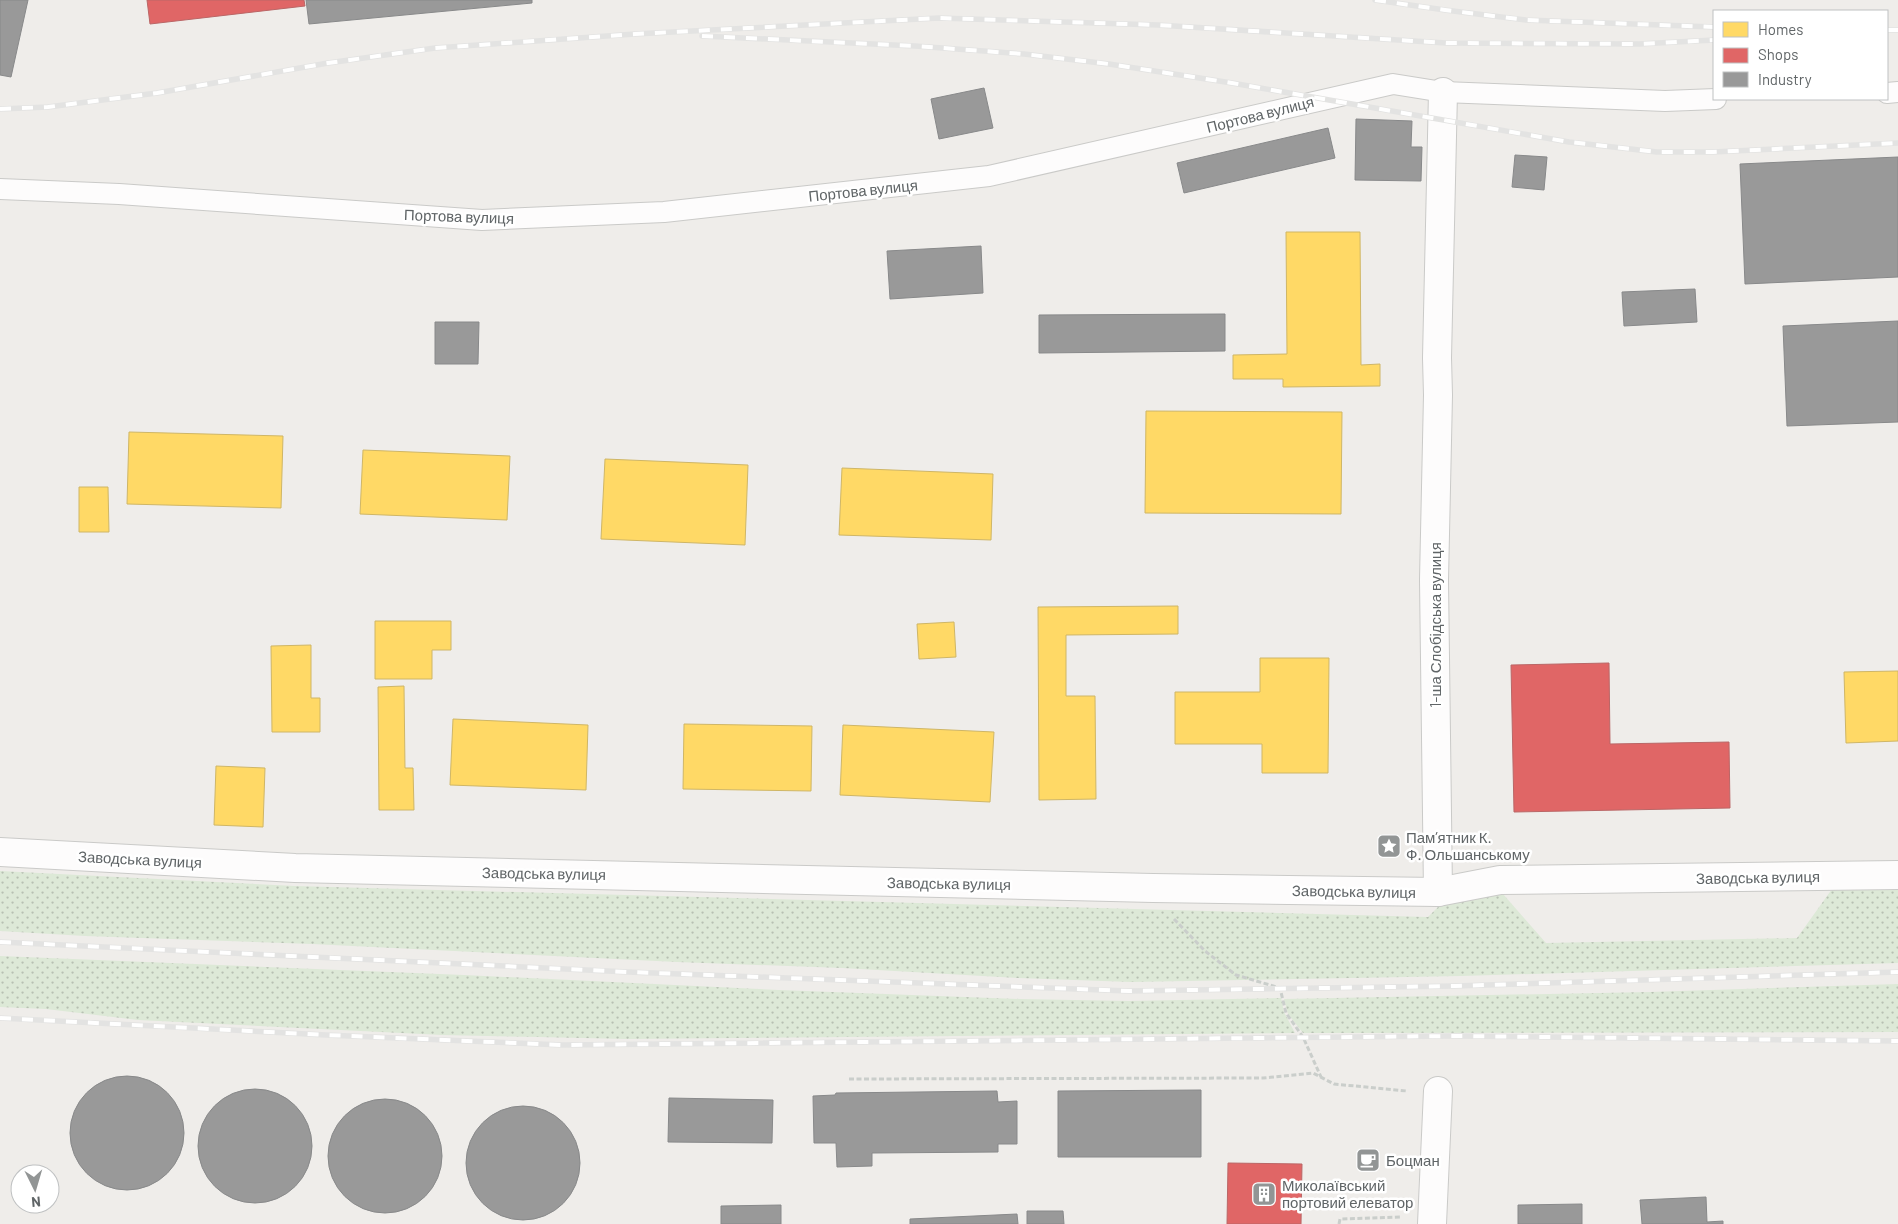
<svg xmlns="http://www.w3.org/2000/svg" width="1898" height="1224" font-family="Barlow,sans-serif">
	<defs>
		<pattern id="grass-dots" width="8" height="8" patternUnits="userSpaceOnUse" patternTransform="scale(1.25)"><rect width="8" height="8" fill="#dde9d7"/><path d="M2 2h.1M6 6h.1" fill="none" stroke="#b7c0b2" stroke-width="1.8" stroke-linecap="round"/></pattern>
	</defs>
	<rect width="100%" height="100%" fill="#efedea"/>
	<!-- grass -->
	<g fill="url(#grass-dots)">
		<polygon points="0,871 295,886 1428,917 1447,898 1503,894 1546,943 1797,938 1832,889 1898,887 1898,963 1461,976 1131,982 1018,978 842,968 677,962 312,944 85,936 0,931"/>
		<polygon points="0,956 464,975 779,990 1020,999 1129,1001 1281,998 1284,1012 1295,1033 627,1039 538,1037 442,1035 138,1020 46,1009 0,1007"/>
		<polygon points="1898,984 1898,1032 1303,1033 1288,1014 1284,999 1650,992"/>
	</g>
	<!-- homes -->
	<g fill="#ffd966" stroke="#cfb666">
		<polygon points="1286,232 1360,232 1361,365 1380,364 1380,386 1283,387 1283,379 1233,379 1233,355 1287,354"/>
		<polygon points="1146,411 1342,412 1341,514 1145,513"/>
		<polygon points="129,432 283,436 281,508 127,504"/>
		<polygon points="363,450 510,456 507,520 360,514"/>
		<polygon points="605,459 748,465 745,545 601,539"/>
		<polygon points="842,468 993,474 991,540 839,535"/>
		<polygon points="79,487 108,487 109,532 79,532"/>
		<polygon points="1178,606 1178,634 1066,635 1066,696 1095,696 1096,799 1039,800 1038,607"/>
		<polygon points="375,621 451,621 451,650 432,650 432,679 375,679"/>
		<polygon points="954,622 956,657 919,659 917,624"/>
		<polygon points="311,645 311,698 320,698 320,732 272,732 271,646"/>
		<polygon points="1260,658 1329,658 1328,773 1262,773 1262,744 1175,744 1175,692 1260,692"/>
		<polygon points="1898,671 1898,741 1846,743 1844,672"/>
		<polygon points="404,686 405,768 413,768 414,810 379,810 378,687"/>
		<polygon points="453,719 588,725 586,790 450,785"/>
		<polygon points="684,724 812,726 811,791 683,789"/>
		<polygon points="843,725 994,732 990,802 840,795"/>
		<polygon points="216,766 265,768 263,827 214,825"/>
	</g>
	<!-- shops -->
	<g fill="#e06666" stroke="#ba6666">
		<polygon points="147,0 304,0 305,6 150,24"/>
		<polygon points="1609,663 1610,744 1729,742 1730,808 1514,812 1511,665"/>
		<polygon points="1228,1163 1302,1164 1301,1224 1227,1224"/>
	</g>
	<!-- industry -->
	<g fill="#999" stroke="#88898a">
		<polygon points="0,0 28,0 11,77 0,75"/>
		<polygon points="306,0 532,0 532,3 309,24"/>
		<polygon points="984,88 993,128 939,139 931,99"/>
		<polygon points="1356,119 1412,121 1411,147 1422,147 1421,181 1355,180"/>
		<polygon points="1328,128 1335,158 1184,193 1177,163"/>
		<polygon points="1515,155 1547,157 1544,190 1512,187"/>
		<polygon points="1898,157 1898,277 1745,284 1740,164"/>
		<polygon points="981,246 983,293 890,299 887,251"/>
		<polygon points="1695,289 1697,322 1624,326 1622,292"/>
		<polygon points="1225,314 1225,351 1039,353 1039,315"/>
		<polygon points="1898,321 1898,422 1787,426 1783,326"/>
		<polygon points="435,322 479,322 478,364 435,364"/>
		<circle cx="127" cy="1133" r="57"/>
		<circle cx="255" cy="1146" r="57"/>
		<polygon points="1201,1090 1201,1157 1058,1157 1058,1091"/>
		<polygon points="997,1091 998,1102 1017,1101 1017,1144 998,1144 998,1152 872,1153 872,1166 837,1167 836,1143 814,1143 813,1096 835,1095 836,1093"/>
		<polygon points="669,1098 773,1100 772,1143 668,1142"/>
		<circle cx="385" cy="1156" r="57"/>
		<circle cx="523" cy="1163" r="57"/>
		<polygon points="1706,1197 1707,1222 1723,1221 1723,1224 1642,1224 1640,1200"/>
		<polygon points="1582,1204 1582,1224 1518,1224 1518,1205"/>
		<polygon points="781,1205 781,1224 721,1224 721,1206"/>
		<polygon points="1027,1211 1063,1211 1064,1224 1027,1224"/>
		<polygon points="1017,1214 1018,1224 910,1224 910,1219"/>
	</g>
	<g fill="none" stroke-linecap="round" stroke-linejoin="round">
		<!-- lane casing -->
		<g stroke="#cacac8" stroke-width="22">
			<g id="lane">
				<polyline points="1887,93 1898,92"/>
				<polyline points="0,189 119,194 482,220 664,212 989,176 1393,84 1443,92 1665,101 1716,99"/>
			</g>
		</g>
		<!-- street casing -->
		<g stroke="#cacac8" stroke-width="30">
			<g id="street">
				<polyline points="0,852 295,868 1153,888 1438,892 1500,880 1898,875"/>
				<polyline points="1438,892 1434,580 1438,395 1437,358 1443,92"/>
				<polyline points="1432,1224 1438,1091"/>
			</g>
		</g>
		<!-- path -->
		<g stroke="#cacecb" stroke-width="3" stroke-dasharray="5 2.5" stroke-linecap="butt">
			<polyline points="1174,919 1205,951 1236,975 1280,988 1286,1013 1303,1037 1321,1077"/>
			<polyline points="849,1079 1263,1078 1313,1073 1334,1084 1407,1091"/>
			<polyline points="1339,1224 1340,1219 1402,1217"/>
		</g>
		<!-- lane -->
		<use href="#lane" stroke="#fdfcfc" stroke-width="20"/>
		<!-- street -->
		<use href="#street" stroke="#fdfcfc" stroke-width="28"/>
		<!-- rail casing -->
		<g stroke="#e3e3e2" stroke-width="5.5">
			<g id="rail">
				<polyline points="1375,0 1445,10 1526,20 1714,27"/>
				<polyline points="1887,30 1898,30"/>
				<polyline points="702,36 915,46 1024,54 1109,64 1232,83 1569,142 1657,152 1713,152 1898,143"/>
				<polyline points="0,109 48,107 157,93 328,63 435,48 635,34 939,18 1158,25 1446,43 1639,44 1714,40"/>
				<polyline points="0,942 628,972 1129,991 1455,986 1898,972"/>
				<polyline points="0,1018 326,1035 563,1045 1454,1036 1898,1041"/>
			</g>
		</g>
		<!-- rail -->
		<use href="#rail" stroke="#fff" stroke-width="4" stroke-dasharray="11" stroke-linecap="butt"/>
	</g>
	<!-- icons -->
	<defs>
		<g id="sight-square" transform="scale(1.25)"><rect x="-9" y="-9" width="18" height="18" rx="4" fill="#929595" stroke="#fff"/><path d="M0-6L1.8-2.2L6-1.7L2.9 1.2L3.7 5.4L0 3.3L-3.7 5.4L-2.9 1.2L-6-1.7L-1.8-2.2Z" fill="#fff"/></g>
		<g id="cafe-square" transform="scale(1.25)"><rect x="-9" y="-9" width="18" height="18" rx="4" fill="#929595" stroke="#fff"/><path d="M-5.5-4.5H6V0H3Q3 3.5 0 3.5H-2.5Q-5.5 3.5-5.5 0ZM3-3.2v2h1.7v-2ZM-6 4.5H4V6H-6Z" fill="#fff"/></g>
		<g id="building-square" transform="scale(1.25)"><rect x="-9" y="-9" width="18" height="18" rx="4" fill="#929595" stroke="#fff"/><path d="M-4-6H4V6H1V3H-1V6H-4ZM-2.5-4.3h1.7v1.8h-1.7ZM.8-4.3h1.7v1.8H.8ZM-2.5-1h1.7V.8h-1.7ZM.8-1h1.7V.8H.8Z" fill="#fff"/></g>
	</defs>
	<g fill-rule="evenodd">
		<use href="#sight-square" x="1389" y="846"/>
		<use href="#cafe-square" x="1368" y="1160"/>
		<use href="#building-square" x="1264" y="1194"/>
	</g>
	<g text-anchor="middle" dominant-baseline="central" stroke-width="5" stroke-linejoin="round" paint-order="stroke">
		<!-- street labels -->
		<g font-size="15" fill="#606567" stroke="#fff">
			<text transform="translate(1260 114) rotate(-14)">Портова вулиця</text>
			<text transform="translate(863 190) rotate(-6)">Портова вулиця</text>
			<text transform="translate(459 216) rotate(2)">Портова вулиця</text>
			<text transform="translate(1435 625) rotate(-90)">1-ша Слобідська вулиця</text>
			<text transform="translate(140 859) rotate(3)">Заводська вулиця</text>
			<text transform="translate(544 873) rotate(1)">Заводська вулиця</text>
			<text transform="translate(1758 877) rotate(-1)">Заводська вулиця</text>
			<text transform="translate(949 883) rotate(1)">Заводська вулиця</text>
			<text transform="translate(1354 891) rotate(1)">Заводська вулиця</text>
		</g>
		<!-- poi labels -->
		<g font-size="15" fill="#606567" stroke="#fff" text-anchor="start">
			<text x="1406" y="837">Пам’ятник К.<tspan x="1406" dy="17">Ф. Ольшанському</tspan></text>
			<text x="1386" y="1160">Боцман</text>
			<text x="1282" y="1185">Миколаївський<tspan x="1282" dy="17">портовий елеватор</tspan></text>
		</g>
	</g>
	<!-- legend -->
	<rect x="1713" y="10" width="175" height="90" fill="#ffffff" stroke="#bfc1c2"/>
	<rect x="1723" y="22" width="25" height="15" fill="#ffd966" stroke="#bfc1c2"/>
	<text x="1758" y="35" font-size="15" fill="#606567">Homes</text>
	<rect x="1723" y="48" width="25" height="15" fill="#e06666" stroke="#bfc1c2"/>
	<text x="1758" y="60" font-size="15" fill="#606567">Shops</text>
	<rect x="1723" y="72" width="25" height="15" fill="#999999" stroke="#bfc1c2"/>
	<text x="1758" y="85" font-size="15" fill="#606567">Industry</text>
	<!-- north arrow -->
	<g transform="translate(35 1189) rotate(175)"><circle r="24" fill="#ffffff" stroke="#bfc1c2"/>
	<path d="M0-4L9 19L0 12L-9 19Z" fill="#929595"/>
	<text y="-8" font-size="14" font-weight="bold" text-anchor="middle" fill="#606567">N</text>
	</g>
</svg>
